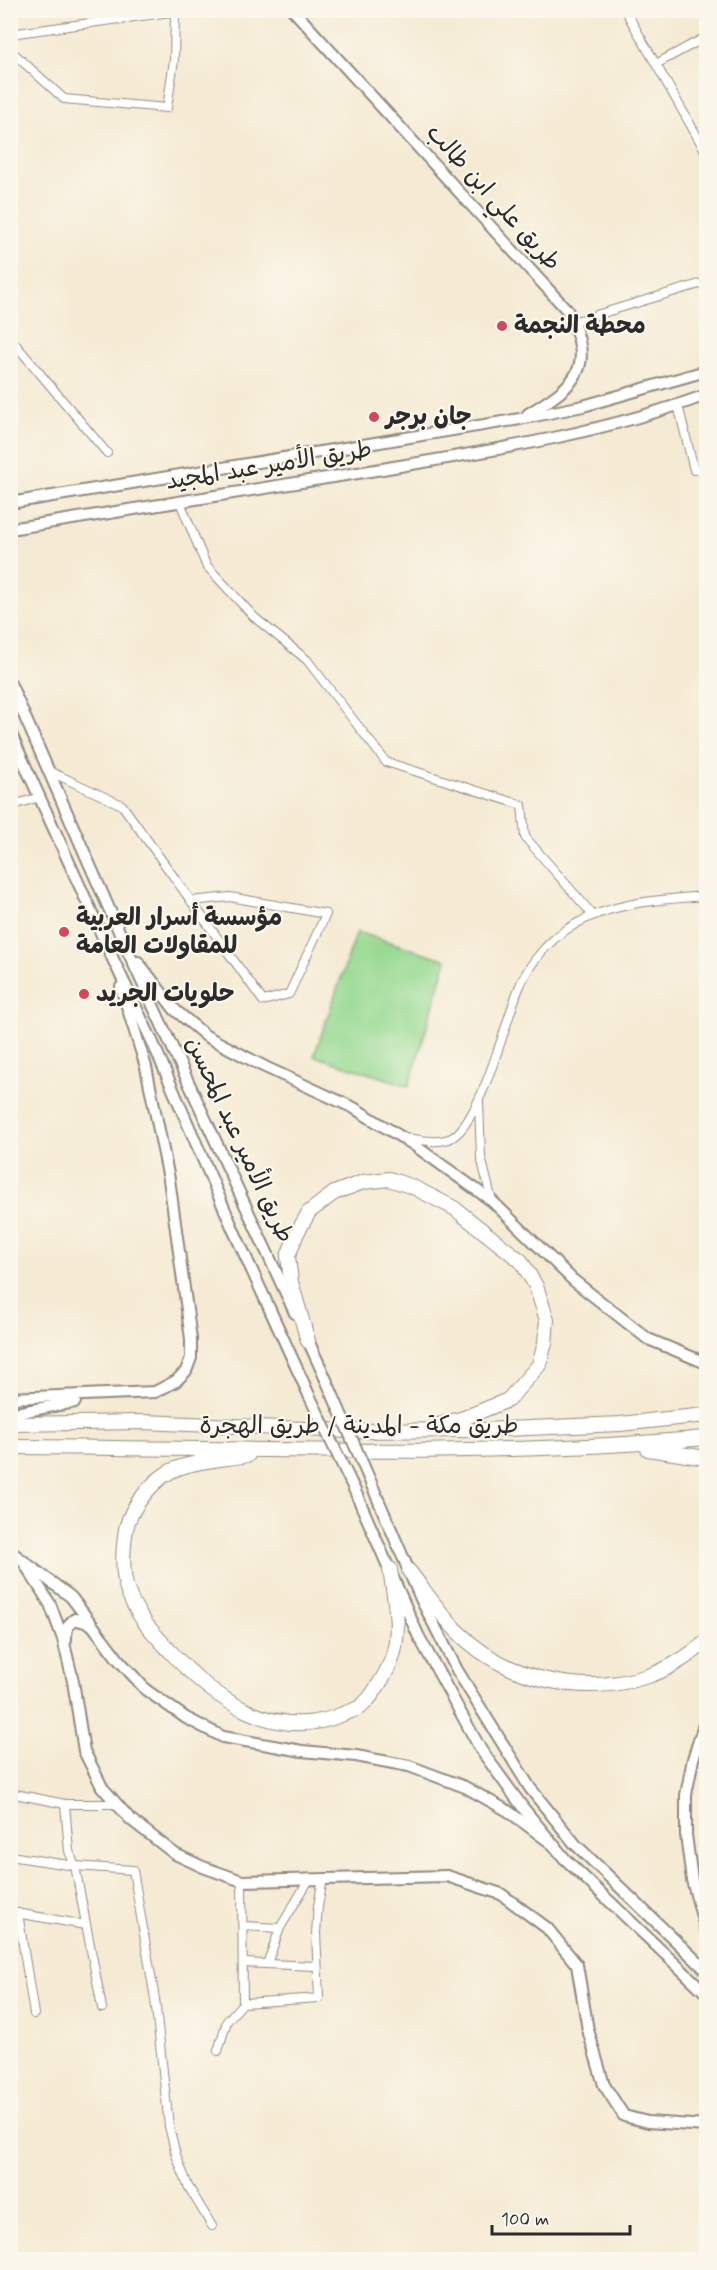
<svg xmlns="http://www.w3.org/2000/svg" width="717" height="2270" font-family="Mynerve,'Playpen Sans Arabic',sans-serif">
	<rect width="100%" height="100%" fill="#fbf7ec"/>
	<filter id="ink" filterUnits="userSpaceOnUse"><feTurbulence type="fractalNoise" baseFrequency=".0167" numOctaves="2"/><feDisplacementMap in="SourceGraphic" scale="12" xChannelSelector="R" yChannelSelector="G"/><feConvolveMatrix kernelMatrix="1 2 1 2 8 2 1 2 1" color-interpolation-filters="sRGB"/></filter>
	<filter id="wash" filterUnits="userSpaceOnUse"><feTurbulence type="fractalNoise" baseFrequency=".008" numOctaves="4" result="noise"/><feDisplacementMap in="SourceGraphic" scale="24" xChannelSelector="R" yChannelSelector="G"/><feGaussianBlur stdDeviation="1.35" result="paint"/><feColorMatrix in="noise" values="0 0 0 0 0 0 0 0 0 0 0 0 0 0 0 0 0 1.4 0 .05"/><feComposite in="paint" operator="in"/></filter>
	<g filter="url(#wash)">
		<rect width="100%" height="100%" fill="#f5ead3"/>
		<!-- pitch -->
		<polygon fill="#96d991" stroke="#60825e" stroke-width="1.5" points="357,932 447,960 409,1086 314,1056"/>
	</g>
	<g filter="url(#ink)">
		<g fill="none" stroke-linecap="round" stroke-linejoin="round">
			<!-- street casing -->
			<g stroke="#908a7f" stroke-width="10">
				<g id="street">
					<polyline points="118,10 122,20"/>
					<polyline points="625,10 706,152"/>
					<polyline points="10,34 185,10"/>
					<polyline points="10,50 64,99 167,108 174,60 175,12"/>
					<polyline points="656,64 706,37"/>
					<polyline points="573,322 706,282"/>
					<polyline points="10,338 107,453"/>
					<polyline points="678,405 694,470 706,469"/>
					<polyline points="180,502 206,565 254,617 307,660 386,762 522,805 525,837 592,914"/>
					<polyline points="49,771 122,805 263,1001 289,994 326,914 230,897 191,901"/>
					<polyline points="10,806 40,797"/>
					<polyline points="479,1103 481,1157 492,1201"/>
					<path d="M404 1138C419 1139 435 1144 449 1139 480 1127 506 1019 519 988 527 967 545 945 563 932 605 902 657 900 706 896"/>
					<polyline points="10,1793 65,1804 116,1804"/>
					<polyline points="65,1804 69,1851 75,1866 102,2008"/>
					<polyline points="10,1856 75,1866 133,1870 155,1999 169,2126 176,2155 188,2186 212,2226"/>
					<polyline points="10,1912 86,1925"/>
					<polyline points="18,1913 34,2014"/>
					<polyline points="243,1926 280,1928 267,1964"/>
					<polyline points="280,1928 310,1878"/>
					<polyline points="243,1963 316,1966"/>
					<polyline points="243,2003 319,1998 316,1933 318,1906 323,1878"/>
					<polyline points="218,2051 227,2021 243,2003 242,1881"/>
				</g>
			</g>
			<!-- secondary casing -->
			<g stroke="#908a7f" stroke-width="14">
				<g id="secondary">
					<path d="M293 10 567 310C596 368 578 383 528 414"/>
					<polyline points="10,503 520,419 583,406 706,371"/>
					<path d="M10 529C130 510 250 491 370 471 483 452 598 435 706 395"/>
					<polyline points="10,683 125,945 295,1313"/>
					<polyline points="10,732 111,955 153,1043 233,1229 309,1395"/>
					<polyline points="138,962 175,1010 206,1036 265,1067 354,1108 414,1145 492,1201 573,1280 648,1339 706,1363"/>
					<polyline points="306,1336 328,1384"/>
					<polyline points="10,1398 155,1392 176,1381 186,1371 191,1358 191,1339 169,1179 146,1067 121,987"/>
					<polyline points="10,1414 75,1402"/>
					<polyline points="371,1483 421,1599 457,1670 530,1788 575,1844 706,1970"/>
					<polyline points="355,1491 418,1635 481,1750 524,1809 565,1859 706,1993"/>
					<polyline points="10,1551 71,1597 118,1659 146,1690 186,1718 223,1737 302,1751 356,1756 409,1766 465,1787 508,1811 555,1846"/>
					<polyline points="23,1561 50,1604 63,1639 73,1681 84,1751 102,1787 130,1819 175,1854 203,1867 242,1881 447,1876 501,1894 547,1928 577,1965 588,2030 604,2085 624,2116 648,2122 706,2126"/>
					<path d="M66 1640C66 1631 67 1624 75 1619L91 1624"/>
					<polyline points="706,1719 693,1759 686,1795 686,1835 692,1880 706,1931"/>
				</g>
			</g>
			<!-- highway casing -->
			<g stroke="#908a7f" stroke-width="16">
				<g id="highway">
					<polyline points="308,1341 291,1282 288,1256 297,1233 309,1212 334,1193 363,1182 389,1179 413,1187 454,1208 521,1261 536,1286 547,1320 545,1343 539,1365 508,1400 464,1418 435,1426"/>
					<polyline points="10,1424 144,1422 348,1431 482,1430 620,1424 706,1415"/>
					<path d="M10 1447C243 1448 475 1459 706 1438"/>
					<polyline points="648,1449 706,1458"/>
					<path d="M248 1455C226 1459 202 1460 181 1467 157 1474 131 1505 126 1529 123 1548 121 1573 128 1592 137 1616 152 1632 169 1650 213 1699 276 1743 343 1714 348 1712 355 1710 360 1707 371 1700 387 1672 392 1659 402 1630 394 1598 390 1569"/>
					<path d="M409 1571C425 1591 440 1614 458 1632 506 1680 583 1697 648 1676 670 1669 688 1656 706 1642"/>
				</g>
			</g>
			<!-- street -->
			<use href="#street" stroke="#fff" stroke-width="8"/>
			<!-- secondary -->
			<use href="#secondary" stroke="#fff" stroke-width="10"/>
			<!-- highway -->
			<use href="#highway" stroke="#fff" stroke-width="14"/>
			<!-- secondary-bridge casing -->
			<g stroke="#908a7f" stroke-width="14" stroke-linecap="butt">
				<g id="secondary-bridge">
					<polyline points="328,1384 371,1483"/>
					<polyline points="309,1395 355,1491"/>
				</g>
			</g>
			<!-- secondary-bridge -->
			<use href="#secondary-bridge" stroke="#fff" stroke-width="10"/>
		</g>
	</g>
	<!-- markers -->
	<g fill="#d1495b" stroke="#fbf7ec" stroke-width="2">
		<circle cx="502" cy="326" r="6"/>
		<circle cx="374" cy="417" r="6"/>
		<circle cx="64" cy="932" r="6"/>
		<circle cx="84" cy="994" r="6"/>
	</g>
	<g text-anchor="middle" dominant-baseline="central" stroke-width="4.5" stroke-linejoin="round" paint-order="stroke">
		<!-- street labels -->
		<g font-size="24" fill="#2b2b2b" stroke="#fbf7ec">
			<text transform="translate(493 198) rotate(48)">طريق علي ابن طالب</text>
			<text transform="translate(269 466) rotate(-9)">طريق الأمير عبد المجيد</text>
			<text transform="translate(239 1140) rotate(65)">طريق الأمير عبد المحسن</text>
			<text x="359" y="1426">طريق مكة - المدينة / طريق الهجرة</text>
		</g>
		<!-- poi labels -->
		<g font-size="24" font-weight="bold" fill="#2b2b2b" stroke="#fbf7ec" text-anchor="start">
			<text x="514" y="326">محطة النجمة</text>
			<text x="386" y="417">جان برجر</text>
			<text x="76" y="918">مؤسسة أسرار العربية<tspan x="76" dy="28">للمقاولات العامة</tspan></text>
			<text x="96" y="994">حلويات الجريد</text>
		</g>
	</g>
	<!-- margin -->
	<rect width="717" height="2270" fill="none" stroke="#fbf7ec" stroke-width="36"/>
	<!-- scale -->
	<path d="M492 2225v9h138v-9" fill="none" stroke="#2b2b2b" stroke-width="3"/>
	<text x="501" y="2225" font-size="18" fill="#2b2b2b" stroke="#fbf7ec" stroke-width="4.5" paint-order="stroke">100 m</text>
</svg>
